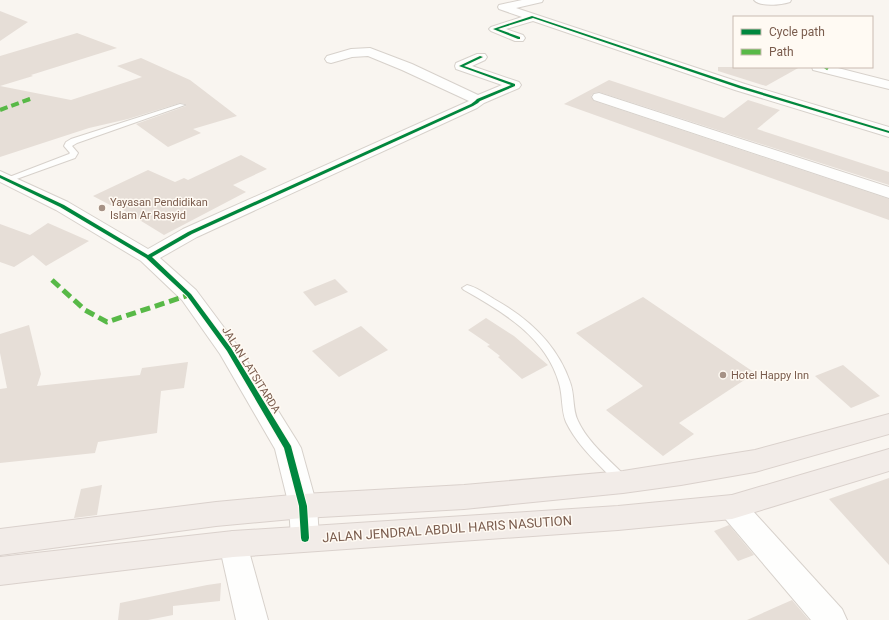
<svg xmlns="http://www.w3.org/2000/svg" width="889" height="620" font-family="Roboto,sans-serif">
	<rect width="100%" height="100%" fill="#f9f5f0"/>
	<!-- building -->
	<g fill="#e6ded7">
		<polygon points="0,11 28,22 0,41"/>
		<polygon points="77,33 117,48 31,75 33,76 0,86 71,100 142,77 117,66 141,58 190,80 237,116 193,129 201,133 168,147 136,124 186,106 185,104 180,103 128,119 89,128 0,157 0,56"/>
		<polygon points="718,67 800,67 766,86 718,71"/>
		<polygon points="609,80 724,118 748,100 780,110 757,129 889,172 889,185 599,92 594,93 591,96 594,101 889,199 889,220 564,104"/>
		<polygon points="241,155 267,169 233,185 246,192 164,235 115,205 112,206 93,196 148,170 175,182 184,178 188,180"/>
		<polygon points="48,223 89,241 46,266 33,255 14,267 0,262 0,224 30,235"/>
		<polygon points="335,279 348,292 315,306 303,292"/>
		<polygon points="643,297 755,373 679,423 694,434 663,456 606,410 643,386 576,333"/>
		<polygon points="486,318 514,336 548,365 522,379 498,357 500,356 487,346 490,345 468,330"/>
		<polygon points="29,325 41,374 37,386 140,375 142,368 188,362 184,388 161,391 157,433 98,442 95,453 0,463 0,389 7,388 0,353 0,334"/>
		<polygon points="361,326 388,350 339,377 312,351"/>
		<polygon points="843,365 880,396 851,408 815,376"/>
		<polygon points="889,478 889,565 829,499"/>
		<polygon points="102,485 97,515 74,518 81,489"/>
		<polygon points="729,525 754,555 738,561 714,531"/>
		<polygon points="221,583 220,601 173,606 173,615 148,620 118,620 120,603 207,585"/>
		<polygon points="792,600 809,620 747,620"/>
	</g>
	<g fill="none" stroke-linecap="round" stroke-linejoin="round">
		<!-- service casing -->
		<g stroke="#d7d1cb" stroke-width="2">
			<g id="service">
				<polygon points="180,104 185,105 77,143 72,146 78,153 75,158 11,181 8,181 4,179 69,154 70,153 64,146 66,142 71,139"/>
				<path d="M467 285C476 287 486 294 494 299 528 318 557 344 570 382 575 395 572 409 578 421 588 443 611 461 627 478L629 482 627 486 623 487 619 486C601 466 578 447 566 422 561 410 563 396 559 383 546 337 503 312 464 290L462 288Z"/>
			</g>
		</g>
		<!-- minor casing -->
		<g stroke="#d7d1cb" stroke-width="2">
			<g id="minor">
				<polygon points="522,0 543,0 542,2 516,8 745,84 889,127 889,137 735,90 533,21 506,29 523,35 525,38 523,41 515,41 491,31 489,29 491,27 522,17 499,9 498,7 499,5"/>
				<path d="M754 0H791L790 2C781 5 760 7 754 0Z"/>
				<polygon points="370,48 412,64 478,95 502,85 456,69 455,66 456,63 477,54 485,54 487,57 485,60 472,66 519,82 521,85 519,88 484,103 477,108 197,237 160,258 196,290 237,345 297,441 301,448 317,506 319,538 315,547 305,550 295,547 291,538 289,506 275,449 220,354 182,300 141,261 56,210 0,182 0,171 68,202 148,249 183,229 469,101 402,70 368,56 352,57 331,63 327,62 325,59 327,56 351,49"/>
				<polygon points="812,67 834,67 889,81 889,89 813,70"/>
				<polygon points="599,93 889,187 889,198 594,100 592,97 594,94"/>
				<polygon points="732,495 742,499 842,609 847,620 811,620 722,515 718,507 722,499"/>
				<polygon points="233,531 243,535 247,544 268,620 236,620 219,544 223,535"/>
			</g>
		</g>
		<!-- trunk casing -->
		<g stroke="#dad1cc" stroke-width="2">
			<g id="trunk">
				<polygon points="889,414 889,434 755,472 681,485 623,493 464,509 303,518 216,526 0,555 0,529 216,502 303,494 464,485 623,471 755,450"/>
				<polygon points="889,449 889,471 732,519 618,530 233,557 0,585 0,557 233,531 618,506 732,495"/>
			</g>
		</g>
		<!-- service -->
		<use href="#service" fill="#fefefd" fill-rule="evenodd"/>
		<!-- minor -->
		<use href="#minor" fill="#fefefd" fill-rule="evenodd"/>
		<!-- trunk -->
		<use href="#trunk" fill="#f2ece8" fill-rule="evenodd"/>
		<!-- quiet-far2 -->
		<g stroke="#58b947" stroke-width="3" stroke-dasharray="6 3" stroke-linecap="butt">
			<polyline points="825,67 828,69"/>
			<polyline points="27,100 30,99"/>
		</g>
		<!-- quiet-far1 -->
		<polyline stroke="#58b947" stroke-width="4" stroke-dasharray="8 4" stroke-linecap="butt" points="0,110 30,99"/>
		<!-- quiet -->
		<polyline stroke="#58b947" stroke-width="5" stroke-dasharray="10 5" stroke-linecap="butt" points="52,280 85,310 107,322 189,295"/>
		<!-- cycleway casing -->
		<g stroke="#fffaf3" stroke-width="2">
			<g id="cycleway">
				<polygon points="532,16 741,86 889,131 889,133 739,88 533,18 498,29 520,37 520,39 518,39 493,29"/>
				<polygon points="480,56 483,57 464,66 515,84 515,86 480,101 478,103 473,106 192,234 152,257 191,294 231,348 291,446 307,506 309,538 308,541 305,542 302,541 301,538 299,506 284,448 227,351 187,296 146,258 60,207 0,178 0,175 64,205 148,255 188,232 471,104 475,101 477,99 511,85 459,66"/>
			</g>
		</g>
		<!-- cycleway -->
		<use href="#cycleway" fill="#00873e" fill-rule="evenodd"/>
	</g>
	<!-- markers -->
	<g fill="#a69286" stroke="#fffaf3" stroke-width="1.5">
		<circle cx="102" cy="208" r="4"/>
		<circle cx="723" cy="375" r="4"/>
	</g>
	<g text-anchor="middle" dominant-baseline="central" stroke-width="3" stroke-linejoin="round" paint-order="stroke">
		<!-- poi labels -->
		<g font-size="11" fill="#7a5c4d" stroke="#fffaf3" text-anchor="start">
			<text x="110" y="202">Yayasan Pendidikan<tspan x="110" dy="13">Islam Ar Rasyid</tspan></text>
			<text x="731" y="375">Hotel Happy Inn</text>
		</g>
		<!-- street labels -->
		<g font-size="11" fill="#7a5c4d" stroke="#fffaf3">
			<text transform="translate(251 370) rotate(58)">JALAN LATSITARDA</text>
		</g>
		<!-- near-street labels -->
		<g font-size="13" fill="#7a5c4d" stroke="#fffaf3">
			<text transform="translate(447 529) rotate(-4)">JALAN JENDRAL ABDUL HARIS NASUTION</text>
		</g>
	</g>
	<!-- legend -->
	<rect x="733" y="16" width="140" height="52" fill="#fffaf3" stroke="#cabbb1"/>
	<rect x="741" y="29" width="20" height="6" fill="#00873e" stroke="#cabbb1"/>
	<text x="769" y="36" font-size="12" fill="#7a5c4d">Cycle path</text>
	<rect x="741" y="49" width="20" height="6" fill="#58b947" stroke="#cabbb1"/>
	<text x="769" y="56" font-size="12" fill="#7a5c4d">Path</text>
</svg>
